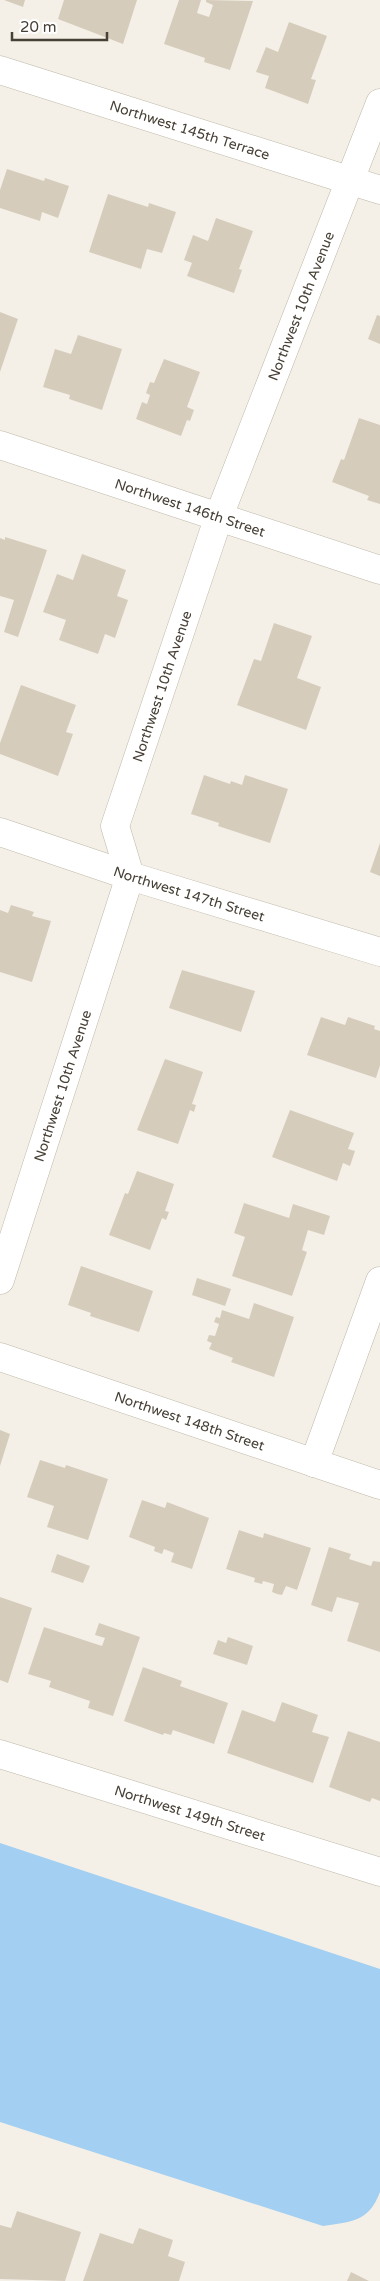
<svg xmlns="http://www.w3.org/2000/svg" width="380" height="2281" font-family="'Varela Round',sans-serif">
	<rect width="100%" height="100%" fill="#f4f0e7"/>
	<!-- water -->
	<path fill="#a2cff2" d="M0 1843 380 1969V2192C368 2223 352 2221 323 2226L0 2122Z"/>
	<!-- building -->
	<g fill="#d6ccbc">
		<polygon points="4,0 25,0 23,7"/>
		<polygon points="64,0 137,0 123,44 58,19"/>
		<polygon points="179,0 201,0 197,13 209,17 213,5 206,2 206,0 253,1 230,70 204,62 205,58 164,44"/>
		<polygon points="289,22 327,36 311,79 316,80 308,104 265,88 269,76 256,72 266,47 278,52"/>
		<polygon points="7,169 44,181 45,178 69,186 58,218 42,212 40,221 0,208 0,190"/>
		<polygon points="108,194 148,207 149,203 176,212 162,253 147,249 141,269 89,252"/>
		<polygon points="216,218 253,231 239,269 242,270 234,293 187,276 192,263 184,260 193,235 208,241"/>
		<polygon points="0,312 18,319 0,372"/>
		<polygon points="377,315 380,316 380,344 368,339"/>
		<polygon points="78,335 122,349 102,410 69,399 70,395 43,387 55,349 71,354"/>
		<polygon points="164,359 200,372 187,407 194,410 190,421 187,420 181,436 136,419 142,402 147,404 150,395 146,393 150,382 154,383"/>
		<polygon points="359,418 380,425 380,504 367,500 369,496 332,482 341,459 344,460"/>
		<polygon points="5,537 47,550 18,637 4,632 14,600 0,596 0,538 5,540"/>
		<polygon points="82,554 126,570 117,596 128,600 115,638 105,634 98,654 59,640 66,620 43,612 57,574 73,580"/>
		<polygon points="274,623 312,636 297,678 321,687 306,730 237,705 254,659 261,661"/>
		<polygon points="21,685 76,705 66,732 73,734 58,776 0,754 0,743"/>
		<polygon points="204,775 230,784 231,781 242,785 245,775 288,789 270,843 218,826 219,823 191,814"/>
		<polygon points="380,843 380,876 370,872"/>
		<polygon points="11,905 34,912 32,916 51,921 32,982 0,972 0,910 8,913"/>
		<polygon points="182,970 255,991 241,1032 169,1008"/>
		<polygon points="321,1017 345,1025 348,1017 375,1026 374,1029 380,1031 380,1065 376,1078 307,1055"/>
		<polygon points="165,1059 203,1072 192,1104 196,1105 194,1112 190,1110 178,1144 137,1130"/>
		<polygon points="290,1110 354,1133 348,1149 355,1151 350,1166 343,1163 337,1181 272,1157"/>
		<polygon points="137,1171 174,1184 165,1211 169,1212 166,1220 162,1218 150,1250 109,1235 125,1193 128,1194"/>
		<polygon points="244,1203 289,1218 293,1204 330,1216 324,1235 308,1230 302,1250 307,1252 292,1296 232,1276 245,1237 234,1233"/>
		<polygon points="81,1266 153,1291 139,1332 90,1316 91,1313 68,1305"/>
		<polygon points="197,1278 231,1289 225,1306 192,1295"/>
		<polygon points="254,1303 294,1317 274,1377 231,1362 233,1358 209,1349 212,1343 207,1341 209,1335 215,1336 219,1324 214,1322 216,1317 220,1318 222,1310 249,1319"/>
		<polygon points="0,1430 10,1434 0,1466"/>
		<polygon points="40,1460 65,1468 66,1465 108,1479 88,1540 47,1527 54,1506 27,1497"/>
		<polygon points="142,1500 165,1508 167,1502 209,1518 192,1569 171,1562 174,1553 164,1549 162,1554 154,1551 155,1547 129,1537"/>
		<polygon points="239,1530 263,1538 264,1533 311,1548 297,1590 286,1586 282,1595 277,1594 272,1592 274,1584 263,1581 262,1584 254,1582 255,1578 226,1569"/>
		<polygon points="329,1547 351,1554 349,1559 371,1566 373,1561 380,1562 380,1652 347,1641 359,1603 337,1597 332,1612 311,1605"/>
		<polygon points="57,1554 90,1566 83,1583 51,1572"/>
		<polygon points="0,1597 32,1608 8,1683 0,1680"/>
		<polygon points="99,1623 140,1637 113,1716 88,1708 90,1701 49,1687 51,1681 28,1674 44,1627 102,1646 105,1638 95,1635"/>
		<polygon points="228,1637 253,1646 247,1665 213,1654 218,1640 226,1643"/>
		<polygon points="143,1667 182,1681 180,1686 228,1703 214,1744 173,1730 171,1735 164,1733 163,1735 124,1721"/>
		<polygon points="282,1702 318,1715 312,1732 329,1737 313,1783 227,1753 242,1710 275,1722"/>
		<polygon points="348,1731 380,1742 380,1801 372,1798 370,1802 329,1787"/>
		<polygon points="17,2211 81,2232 65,2281 0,2279 0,2225 11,2228"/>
		<polygon points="139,2228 173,2240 168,2256 185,2262 179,2281 83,2281 100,2233 133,2244"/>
		<polygon points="351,2272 369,2281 347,2281"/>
	</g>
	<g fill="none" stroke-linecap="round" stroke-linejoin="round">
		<!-- street casing -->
		<g stroke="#bfb8a9" stroke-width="29">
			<g id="street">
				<path id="s1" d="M0 70 380 190"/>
				<path id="s2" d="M0 445 380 570"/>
				<path id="s3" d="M0 832 130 876 380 952"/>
				<path id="s4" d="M0 1280 130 876 115 826 219 516 380 103"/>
				<path id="s5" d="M0 1357 380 1485"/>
				<polyline points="314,1463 380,1281"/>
				<path id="s6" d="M0 1754 380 1872"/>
			</g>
		</g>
		<!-- street -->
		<use href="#street" stroke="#fff" stroke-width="28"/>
	</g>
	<g text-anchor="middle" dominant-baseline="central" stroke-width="4" stroke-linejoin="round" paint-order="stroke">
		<!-- street labels -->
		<g font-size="14" fill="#474036" stroke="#fff">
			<text stroke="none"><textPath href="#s1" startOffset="199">Northwest 145th Terrace</textPath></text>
			<text stroke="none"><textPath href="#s4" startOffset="1029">Northwest 10th Avenue</textPath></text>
			<text stroke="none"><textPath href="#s2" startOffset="200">Northwest 146th Street</textPath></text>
			<text stroke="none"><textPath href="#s4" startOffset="624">Northwest 10th Avenue</textPath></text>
			<text stroke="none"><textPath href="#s3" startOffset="199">Northwest 147th Street</textPath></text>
			<text stroke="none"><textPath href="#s4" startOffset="204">Northwest 10th Avenue</textPath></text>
			<text stroke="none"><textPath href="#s5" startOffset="200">Northwest 148th Street</textPath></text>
			<text stroke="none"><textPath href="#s6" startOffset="199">Northwest 149th Street</textPath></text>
		</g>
	</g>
	<!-- scale -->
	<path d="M12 32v8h95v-8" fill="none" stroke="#474036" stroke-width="2.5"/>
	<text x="20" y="32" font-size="15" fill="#474036" stroke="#ffffff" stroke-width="4" paint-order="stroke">20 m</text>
</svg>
